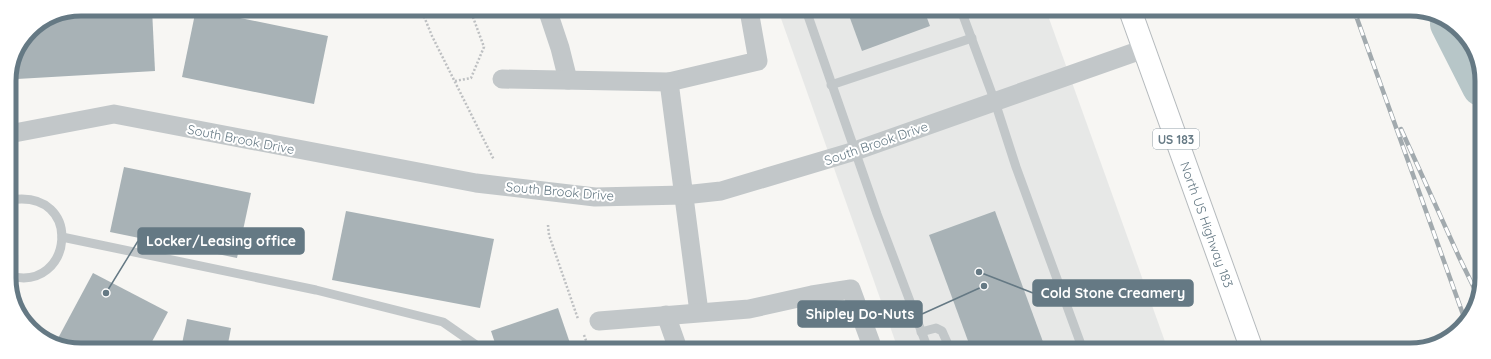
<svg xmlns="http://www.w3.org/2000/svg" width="1491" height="359" font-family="Quicksand,sans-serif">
	<rect width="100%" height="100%" fill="#f7f6f3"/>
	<!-- built -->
	<polygon fill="#e7e8e7" points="778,10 1046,10 1168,350 898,349"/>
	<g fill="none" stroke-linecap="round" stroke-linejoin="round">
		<!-- river -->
		<polyline stroke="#b7c6c8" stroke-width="38" points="1449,24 1481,87"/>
	</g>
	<!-- building -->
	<g fill="#a8b2b6">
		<polygon points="81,9 152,9 155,71 17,79 16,63 30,30 54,14"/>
		<polygon points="196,9 328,36 314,104 182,77"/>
		<polygon points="847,10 924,10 930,26 862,51"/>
		<polygon points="124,167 251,193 237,258 110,232"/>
		<polygon points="346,211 494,239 480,308 332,280"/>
		<polygon points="995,211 1046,350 971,349 929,235"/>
		<polygon points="93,273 168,312 148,349 67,349 56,342"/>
		<polygon points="558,308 572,349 497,349 491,331"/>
		<polygon points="187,319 231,328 227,349 181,349"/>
	</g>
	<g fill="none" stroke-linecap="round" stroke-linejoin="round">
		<!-- primary casing -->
		<g stroke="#b5babd" stroke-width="24">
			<g id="primary">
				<path id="s1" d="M1130 10 1252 350"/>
			</g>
		</g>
		<!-- path -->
		<g stroke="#bec0c2" stroke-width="2.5" stroke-dasharray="2 2" stroke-linecap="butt">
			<polyline points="421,9 432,36 494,160"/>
			<polyline points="455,81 471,78 484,47 470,9"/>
			<polyline points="548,225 549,235 578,319"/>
			<polyline points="584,335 589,349"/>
		</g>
		<!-- service -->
		<g stroke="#c2c7c9" stroke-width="9">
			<polyline points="806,10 877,214 928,349"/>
			<polyline points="961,10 995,102 1016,167 1083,350"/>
			<polyline points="831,85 972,38"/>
			<path d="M10 200C85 188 73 293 10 276"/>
			<polyline points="62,237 316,290 443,322 476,345 477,349"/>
			<polyline points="921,332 936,328 942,331 950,349"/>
		</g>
		<!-- minor -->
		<g stroke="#c2c7c9" stroke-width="19">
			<polyline points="547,9 560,48 568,80"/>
			<polyline points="502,79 669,82 758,61 750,16 748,10"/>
			<polyline points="669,82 699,312"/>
			<polyline points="9,134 114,114 476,183 595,197 684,195 721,191 855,151 1144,49"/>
			<polyline points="666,315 678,349"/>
			<polyline points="599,321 749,309 812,295 851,289 873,349"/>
		</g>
		<!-- primary -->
		<use href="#primary" stroke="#fff" stroke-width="22"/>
		<!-- rail casing -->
		<g stroke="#a2aaae" stroke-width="4.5">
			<g id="rail">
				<polyline points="1354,10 1465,320"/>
				<polyline points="1401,129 1459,257 1478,296"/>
			</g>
		</g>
		<!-- rail -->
		<use href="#rail" stroke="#fff" stroke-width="3" stroke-dasharray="9" stroke-linecap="butt"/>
	</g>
	<g text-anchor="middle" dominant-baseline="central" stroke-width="4" stroke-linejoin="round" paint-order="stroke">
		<!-- shield labels -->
		<rect fill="#fff" stroke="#93a1a9" stroke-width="1" x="1153" y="129" width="46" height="20" rx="3"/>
		<g font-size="12" font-weight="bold" fill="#657984">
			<text x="1176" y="139">US 183</text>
		</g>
		<!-- street labels -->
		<g font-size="13" fill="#657984" stroke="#fff">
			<text transform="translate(241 139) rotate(11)">South Brook Drive</text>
			<text transform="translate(876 143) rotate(-19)">South Brook Drive</text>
			<text transform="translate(560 191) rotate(5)">South Brook Drive</text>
			<text stroke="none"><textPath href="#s1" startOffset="228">North US Highway 183</textPath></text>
		</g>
	</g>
	<!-- crop -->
	<path d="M0 0H1491V359H0ZM81 16H1410A65 65 0 0 1 1475 81V278A65 65 0 0 1 1410 343H81A65 65 0 0 1 16 278V81A65 65 0 0 1 81 16Z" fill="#fff" fill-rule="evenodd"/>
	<path fill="none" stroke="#657984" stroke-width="5" d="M81 16H1410A65 65 0 0 1 1475 81V278A65 65 0 0 1 1410 343H81A65 65 0 0 1 16 278V81A65 65 0 0 1 81 16Z"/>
	<!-- callouts -->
	<path fill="none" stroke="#657984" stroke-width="1.5" d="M106 293L138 241M979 272L1033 293M984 286L922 314"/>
	<g fill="#657984" stroke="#fff" stroke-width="1.5">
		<circle cx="106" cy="293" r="4"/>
		<circle cx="979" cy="272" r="4"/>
		<circle cx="984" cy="286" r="4"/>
	</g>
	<g fill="#657984" stroke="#657984" stroke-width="1.5">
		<rect x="138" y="228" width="166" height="26" rx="4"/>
		<rect x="1033" y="280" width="160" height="26" rx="4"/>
		<rect x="798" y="301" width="124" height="26" rx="4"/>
	</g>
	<g font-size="14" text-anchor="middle" font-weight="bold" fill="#fff">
		<text x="221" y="246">Locker/Leasing office</text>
		<text x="1113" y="298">Cold Stone Creamery</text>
		<text x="860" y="319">Shipley Do-Nuts</text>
	</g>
</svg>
